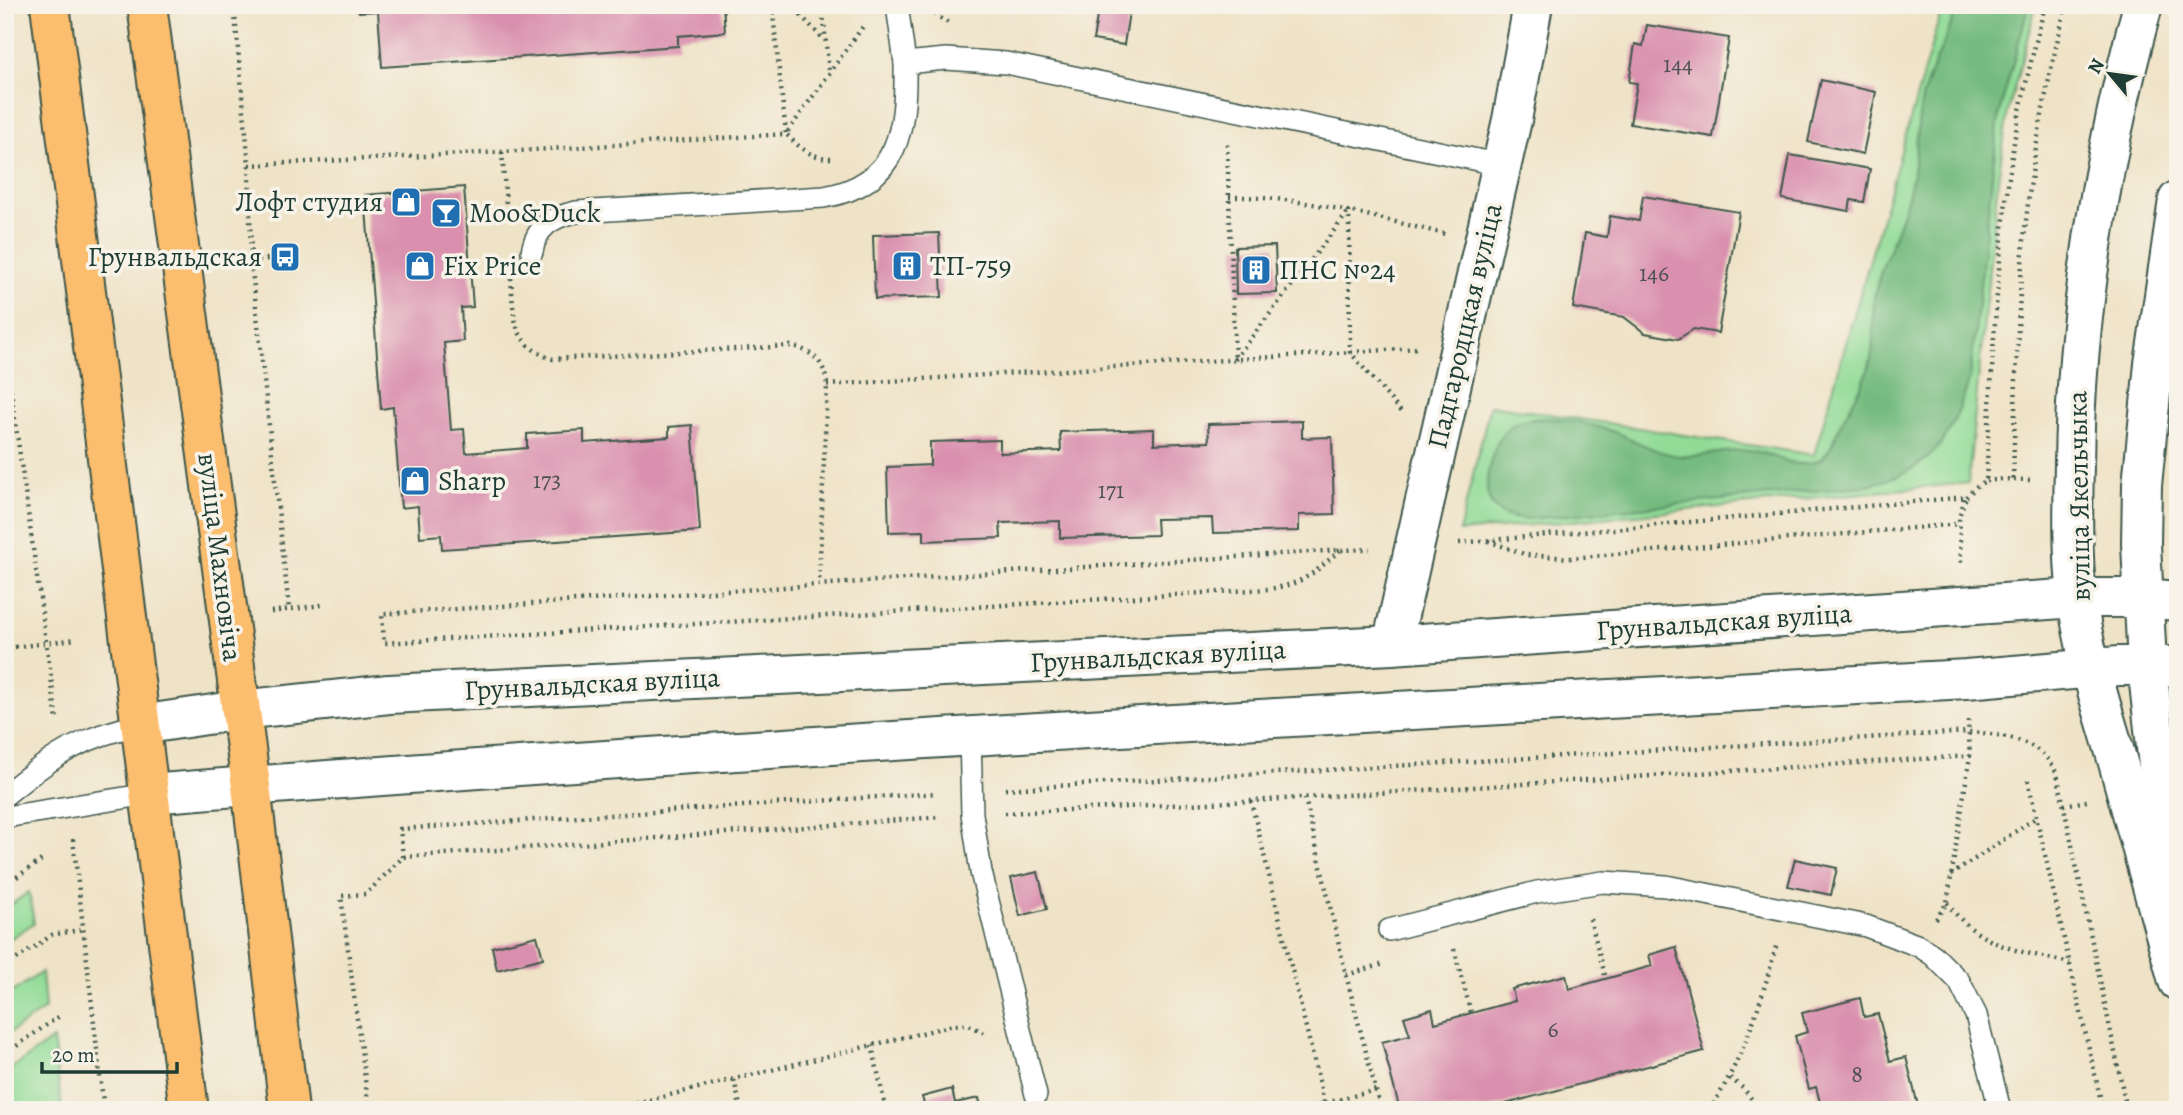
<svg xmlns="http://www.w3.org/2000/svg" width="2183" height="1115" font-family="Alegreya,serif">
	<rect width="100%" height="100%" fill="#f7f3e8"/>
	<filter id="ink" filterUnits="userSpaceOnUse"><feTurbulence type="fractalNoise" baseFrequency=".0143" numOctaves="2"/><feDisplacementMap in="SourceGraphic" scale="14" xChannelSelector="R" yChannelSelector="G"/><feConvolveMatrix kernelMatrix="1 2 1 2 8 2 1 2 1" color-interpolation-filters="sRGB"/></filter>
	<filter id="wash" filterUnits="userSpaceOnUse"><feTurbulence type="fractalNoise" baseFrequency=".00686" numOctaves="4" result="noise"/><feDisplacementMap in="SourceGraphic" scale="28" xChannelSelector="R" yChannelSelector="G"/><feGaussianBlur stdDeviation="1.57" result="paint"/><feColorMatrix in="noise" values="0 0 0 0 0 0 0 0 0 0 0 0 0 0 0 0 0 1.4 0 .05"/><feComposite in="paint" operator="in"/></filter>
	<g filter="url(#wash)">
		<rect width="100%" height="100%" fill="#efe3c7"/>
		<!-- green -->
		<g fill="#91db96" stroke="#588c65" stroke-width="2">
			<polygon points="1943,5 2036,5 2008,112 1998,179 1968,483 1459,532 1490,405 1814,455"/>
			<polygon points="29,892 34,923 5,942 6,908"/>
			<polygon points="42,972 45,1009 5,1036 5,997"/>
			<polygon points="53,1039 62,1110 5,1110 5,1073"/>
		</g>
		<!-- forest -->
		<path fill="#74bb7f" stroke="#4a7c5a" stroke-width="2" d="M1956 5H2029L1999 114 1970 378C1950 442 1932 472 1863 486L1529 519C1491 519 1481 499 1490 464 1494 450 1498 437 1509 428 1532 409 1591 423 1617 433 1638 441 1657 454 1681 456 1706 458 1729 448 1754 451 1776 454 1799 473 1820 459 1832 452 1835 435 1841 423 1853 400 1869 379 1872 352 1875 331 1871 309 1876 288 1885 253 1904 220 1911 183 1917 156 1916 127 1922 99 1930 66 1950 38 1956 5Z"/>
		<g id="blocks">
			<!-- building -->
			<g fill="#d98fad">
				<polygon points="358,5 723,5 725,32 678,36 678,46 382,67 378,11 359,12"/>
				<polygon points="1099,5 1130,5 1124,45 1093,40"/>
				<polygon points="1647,25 1729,38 1713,137 1630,124 1637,83 1629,82 1635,44 1643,46"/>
				<polygon points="1821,80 1876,92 1863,154 1808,142"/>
				<polygon points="1790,155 1870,169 1864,202 1851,200 1849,211 1782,199"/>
				<polygon points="464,187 473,307 461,308 463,341 444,343 451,430 464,429 466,453 527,448 527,434 584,430 584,443 669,437 669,427 692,425 700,531 442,549 441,535 420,537 418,506 401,508 393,407 381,409 365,195"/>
				<polygon points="1643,196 1739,212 1718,333 1694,329 1678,339 1645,333 1624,317 1573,308 1585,233 1607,237 1610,216 1639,221"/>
				<polygon points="939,233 942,297 875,299 873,235"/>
				<polygon points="1275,246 1277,293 1236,294 1235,247"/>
				<polygon points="1302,421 1302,438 1332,437 1334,514 1299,515 1299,531 1213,533 1212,518 1156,519 1157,535 1060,538 1060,521 1000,523 1001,538 924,541 924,531 889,532 887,467 930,465 930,442 1000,440 1000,453 1061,451 1060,432 1154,429 1154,444 1209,442 1208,424"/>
				<polygon points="1795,859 1837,868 1831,895 1788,886"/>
				<polygon points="1038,872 1047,909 1020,916 1011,878"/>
				<polygon points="537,936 543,958 497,970 492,947"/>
				<polygon points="1676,947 1704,1051 1483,1110 1400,1110 1382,1042 1410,1035 1404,1017 1432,1009 1435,1023 1515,1001 1512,989 1566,975 1569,989 1652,966 1649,955"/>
				<polygon points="1860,998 1864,1017 1878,1014 1890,1061 1906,1057 1919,1110 1822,1110 1816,1087 1809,1089 1795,1036 1807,1032 1802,1013"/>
				<polygon points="952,1089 955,1103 979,1098 982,1110 926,1110 922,1097"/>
			</g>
		</g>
	</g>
	<g filter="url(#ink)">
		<use href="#blocks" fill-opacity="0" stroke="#3e564a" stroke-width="2"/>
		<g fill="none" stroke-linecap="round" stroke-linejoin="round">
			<!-- lane casing -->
			<g stroke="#3e564a" stroke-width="24">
				<g id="lane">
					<polyline points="897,5 905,63"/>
					<path d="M532 252C536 227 552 217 576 212L824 197C900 184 906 128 905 63L946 59 1006 63 1502 165"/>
					<polyline points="970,736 972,814 981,872 1036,1095"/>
					<path d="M5 795C50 758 81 736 140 725"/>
					<polyline points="5,817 149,794"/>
					<polyline points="1389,930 1537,892 1603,882 1666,886 1866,926 1919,946 1933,955 1959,981 1976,1015 2000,1110"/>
				</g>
			</g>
			<!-- street casing -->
			<g stroke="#3e564a" stroke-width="42">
				<g id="street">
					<path d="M2143 5C2102 156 2076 308 2074 465 2073 508 2072 553 2077 597 2084 655 2103 710 2119 766 2139 837 2158 909 2178 981"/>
					<polyline points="1392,645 1512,120 1533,5"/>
					<polyline points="140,725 240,710 389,694 1392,645 2077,598 2143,598 2178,601"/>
					<path d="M149 794C754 745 1360 713 1966 679L2119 666H2178"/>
					<polyline points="2171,884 2147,665 2141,544 2142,485 2154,364 2178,200"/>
				</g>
			</g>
			<!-- primary casing -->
			<g stroke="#3e564a" stroke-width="42">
				<g id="primary">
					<polyline points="50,5 189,1110"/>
					<polyline points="147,5 251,786 289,1110"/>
				</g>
			</g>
			<!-- path -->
			<g stroke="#3e564a" stroke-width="4.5" stroke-dasharray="2 5" stroke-linecap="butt">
				<polyline points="234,5 249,165 251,261 289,609"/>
				<polyline points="791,5 825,41"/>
				<polyline points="822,5 829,72"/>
				<polyline points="934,14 950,24"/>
				<polyline points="1227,144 1235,360"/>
				<polyline points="502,152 507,217"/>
				<path d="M831 158C811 158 800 148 786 134L864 25"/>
				<polyline points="249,165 502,152 786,134 772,5"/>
				<path d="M1229 197C1303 196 1373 217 1445 234"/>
				<polyline points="1349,211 1350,352 1401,412"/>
				<polyline points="224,264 285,257"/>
				<path d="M511 278C514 317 511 345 553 359L791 346C813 351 825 362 827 385L819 584"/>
				<polyline points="5,348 57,720"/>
				<polyline points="1235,359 1349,211"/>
				<polyline points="827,385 1417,348"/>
				<path d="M2013 479C2015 403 2017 327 2023 251 2030 168 2046 86 2066 5"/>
				<polyline points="1986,481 2003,479 2030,480"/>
				<path d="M1966 497 1978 485 1986 481C1992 373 1996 264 2012 156 2019 105 2033 55 2045 5"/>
				<polyline points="1488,541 1527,555 1571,558 1959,524"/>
				<polyline points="1459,543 1966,497 1959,516 1961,563"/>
				<path d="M1340 550C1315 573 1301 585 1268 589L384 643 382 614 1340 550 1370 549"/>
				<polyline points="271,612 322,605"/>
				<polyline points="15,647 76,639"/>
				<polyline points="2028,780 2103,1110"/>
				<path d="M1005 789 1968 732C2003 734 2046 740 2058 778L2127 1110"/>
				<polyline points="1305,798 1346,975 1381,1110"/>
				<polyline points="1251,801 1326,1110"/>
				<polyline points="2064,805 2087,801"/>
				<polyline points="1005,813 1251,801 1970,756 1968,720"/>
				<polyline points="73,839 104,1110"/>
				<polyline points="403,857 400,829 937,793"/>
				<polyline points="1951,875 2037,817"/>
				<polyline points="5,885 43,859"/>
				<polyline points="5,898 12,882"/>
				<path d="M1947 903C1981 949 2018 950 2070 963"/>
				<polyline points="1590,919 1606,979"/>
				<polyline points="1936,919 1947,903 1970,756"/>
				<polyline points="1454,949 1471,1013"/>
				<polyline points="5,967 52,935 84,929"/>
				<polyline points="1346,975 1384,964"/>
				<polyline points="872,1045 886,1110"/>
				<polyline points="5,1054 61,1015"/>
				<polyline points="1730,1078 1744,1089 1760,1110"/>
				<polyline points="734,1080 741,1110"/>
				<polyline points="392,1103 403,1110"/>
				<polyline points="369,1110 341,896 366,894 403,857 940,817"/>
				<polyline points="609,1110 954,1025 969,1025 985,1033"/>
				<polyline points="1299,1110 1376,1090"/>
				<path d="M1710 1110C1745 1054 1760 1006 1777 943"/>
			</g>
			<!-- lane -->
			<use href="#lane" stroke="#fff" stroke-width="21"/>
			<!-- street -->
			<use href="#street" stroke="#fff" stroke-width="38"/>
			<!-- primary -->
			<use href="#primary" stroke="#fbbd6e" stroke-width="38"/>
		</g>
	</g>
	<!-- icons -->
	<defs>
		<g id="shop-square" transform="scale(1.575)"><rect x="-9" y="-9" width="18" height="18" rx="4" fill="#1f6fb2" stroke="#f7f3e8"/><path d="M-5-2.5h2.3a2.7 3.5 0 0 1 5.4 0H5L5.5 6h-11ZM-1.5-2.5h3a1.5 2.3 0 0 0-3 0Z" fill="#fff"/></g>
		<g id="bar-square" transform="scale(1.575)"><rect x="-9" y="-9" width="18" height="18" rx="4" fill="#1f6fb2" stroke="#f7f3e8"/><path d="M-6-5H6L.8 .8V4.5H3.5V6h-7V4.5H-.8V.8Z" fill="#fff"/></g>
		<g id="bus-square" transform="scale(1.575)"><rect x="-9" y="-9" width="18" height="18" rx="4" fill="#1f6fb2" stroke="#f7f3e8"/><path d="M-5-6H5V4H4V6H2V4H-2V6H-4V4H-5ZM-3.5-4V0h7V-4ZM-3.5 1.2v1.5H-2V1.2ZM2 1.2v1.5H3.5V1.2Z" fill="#fff"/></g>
		<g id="building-square" transform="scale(1.575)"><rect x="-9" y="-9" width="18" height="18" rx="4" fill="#1f6fb2" stroke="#f7f3e8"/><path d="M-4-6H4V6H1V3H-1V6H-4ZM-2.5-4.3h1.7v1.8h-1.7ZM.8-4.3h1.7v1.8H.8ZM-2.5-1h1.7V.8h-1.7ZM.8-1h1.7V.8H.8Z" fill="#fff"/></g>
	</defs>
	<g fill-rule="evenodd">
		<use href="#shop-square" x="406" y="202"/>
		<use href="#bar-square" x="446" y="213"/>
		<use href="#bus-square" x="285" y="257"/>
		<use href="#shop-square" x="420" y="266"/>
		<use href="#building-square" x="907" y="266"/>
		<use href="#building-square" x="1256" y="270"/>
		<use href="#shop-square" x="415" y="481"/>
	</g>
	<g text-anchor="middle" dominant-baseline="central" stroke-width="7" stroke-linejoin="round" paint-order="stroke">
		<!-- number labels -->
		<g font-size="24" fill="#4e5252">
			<text x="1678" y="64">144</text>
			<text x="1654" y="273">146</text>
			<text x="547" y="480">173</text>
			<text x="1111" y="490">171</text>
			<text x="1553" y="1029">6</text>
			<text x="1857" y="1074">8</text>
		</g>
		<!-- poi labels -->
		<g font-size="28" fill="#1f3d34" stroke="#f7f3e8" text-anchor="start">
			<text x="383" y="202" text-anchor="end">Лофт студия</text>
			<text x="469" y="213">Моо&amp;Duck</text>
			<text x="262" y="257" text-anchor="end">Грунвальдская</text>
			<text x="443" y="266">Fix Price</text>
			<text x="930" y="266">ТП-759</text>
			<text x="1279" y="270">ПНС №24</text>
			<text x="438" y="481">Sharp</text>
		</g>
		<!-- street labels -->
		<g font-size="28" fill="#1f3d34" stroke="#f7f3e8">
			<text transform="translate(1465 326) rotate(-77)">Падгародцкая вуліца</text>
			<text transform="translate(2079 496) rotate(-91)">вуліца Якельчыка</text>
			<text transform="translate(220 557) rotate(83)">вуліца Махновіча</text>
			<text transform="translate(1724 622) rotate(-4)">Грунвальдская вуліца</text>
			<text transform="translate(1158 656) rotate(-3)">Грунвальдская вуліца</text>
			<text transform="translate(592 684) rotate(-3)">Грунвальдская вуліца</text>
		</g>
	</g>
	<!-- margin -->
	<rect width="2183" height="1115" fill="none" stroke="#f7f3e8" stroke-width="28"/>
	<!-- north arrow -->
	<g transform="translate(2110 74) rotate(299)" stroke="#f7f3e8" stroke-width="5" paint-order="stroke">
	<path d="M0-5L12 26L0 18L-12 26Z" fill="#1f3d34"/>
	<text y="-10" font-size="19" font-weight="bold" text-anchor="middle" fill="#1f3d34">N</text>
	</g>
	<!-- scale -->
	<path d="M42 1062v10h135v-10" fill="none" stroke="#1f3d34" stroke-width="3.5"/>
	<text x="52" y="1062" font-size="21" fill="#1f3d34" stroke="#f7f3e8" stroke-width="5" paint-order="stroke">20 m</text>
</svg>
